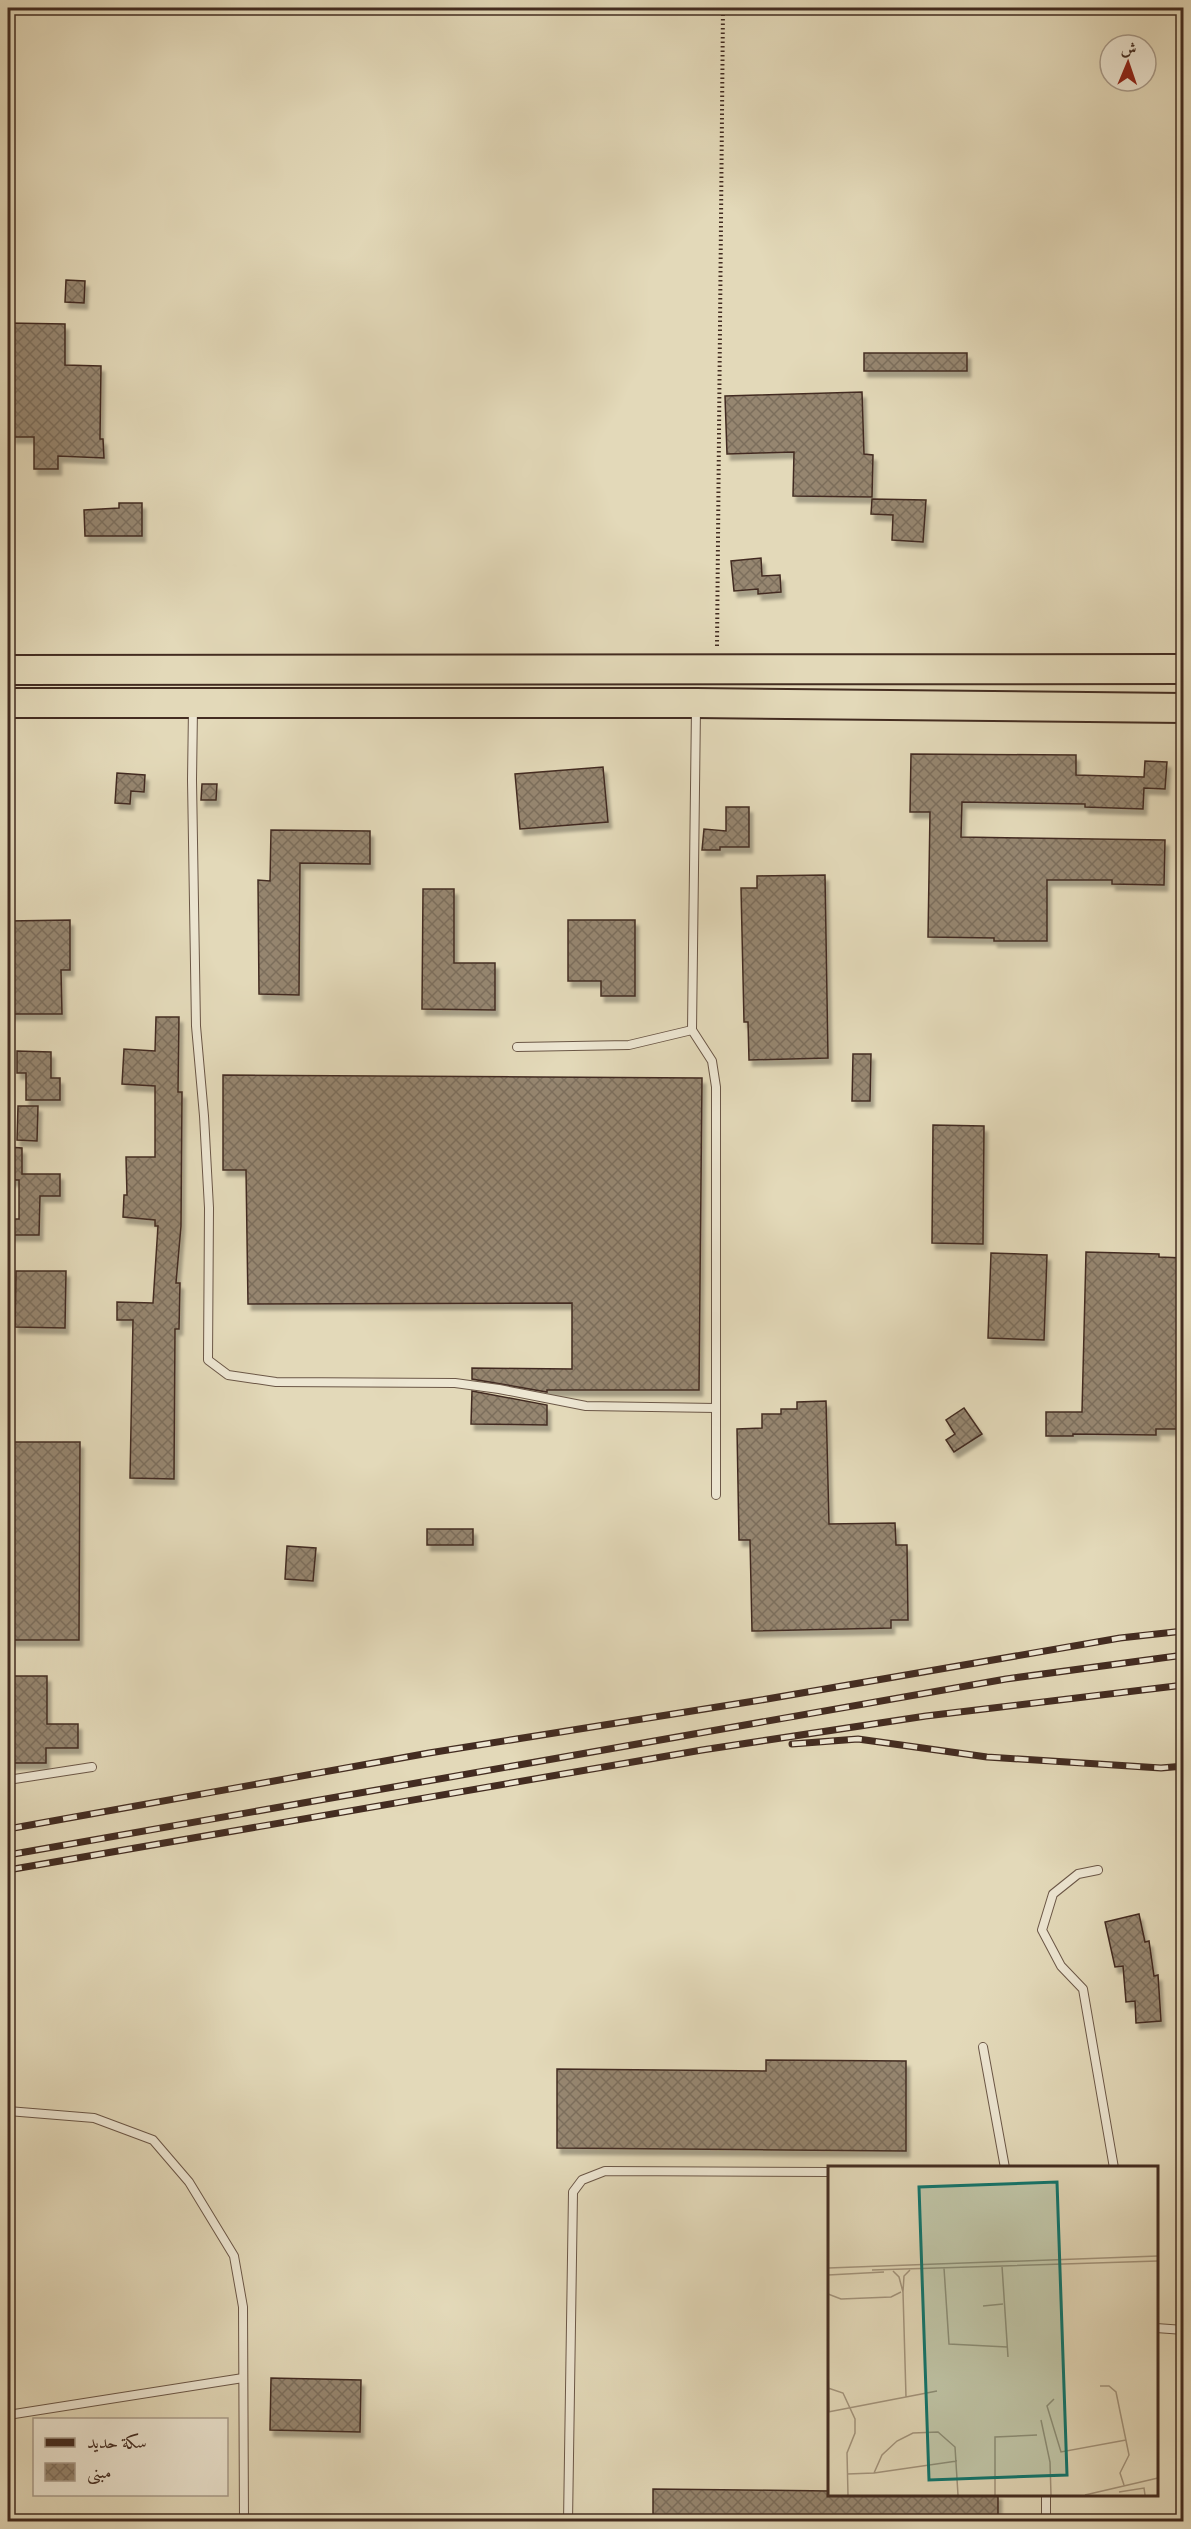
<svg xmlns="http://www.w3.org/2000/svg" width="1191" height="2529" font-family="'Gentium Book Plus',Amiri,serif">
	<defs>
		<pattern id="building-cross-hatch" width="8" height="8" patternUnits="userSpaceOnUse" patternTransform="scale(1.5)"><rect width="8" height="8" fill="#968670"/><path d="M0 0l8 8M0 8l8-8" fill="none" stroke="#7c6e5c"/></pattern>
		<filter id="shadow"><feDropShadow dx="3.5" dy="6" stdDeviation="1.5" flood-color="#0004"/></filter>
	</defs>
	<rect width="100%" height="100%" fill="#e3d9b9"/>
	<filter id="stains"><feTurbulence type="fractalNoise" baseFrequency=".00333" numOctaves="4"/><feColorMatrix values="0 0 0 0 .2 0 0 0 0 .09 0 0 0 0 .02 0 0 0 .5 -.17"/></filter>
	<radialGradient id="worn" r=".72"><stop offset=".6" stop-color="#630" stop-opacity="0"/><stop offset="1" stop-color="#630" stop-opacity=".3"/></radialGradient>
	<!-- building -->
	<g fill="url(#building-cross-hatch)" stroke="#432c21" stroke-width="1.5" filter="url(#shadow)">
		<polygon points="66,280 85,281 84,303 65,302"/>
		<polygon points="8,323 65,324 65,365 101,366 100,439 103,439 104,458 58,456 58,469 34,469 34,437 12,437 13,388 8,388"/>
		<rect x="864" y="353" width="103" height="18"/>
		<polygon points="862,392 864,454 873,455 872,497 793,496 794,452 727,454 725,396"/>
		<polygon points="872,499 926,500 923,542 892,540 893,515 871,514"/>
		<polygon points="119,503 142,503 142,536 85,536 84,510 119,508"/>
		<polygon points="761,558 762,576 780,575 781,592 758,594 758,589 734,591 731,561"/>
		<polygon points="911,754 1076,755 1076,775 1144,777 1145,761 1167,762 1165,789 1144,788 1143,809 1085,807 1085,804 962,802 961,837 1165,840 1164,885 1112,884 1112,880 1047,880 1047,941 994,941 994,938 928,937 930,812 910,812"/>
		<polygon points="603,767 608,822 520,829 515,774"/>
		<polygon points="117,773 145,775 144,792 131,791 130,804 115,803"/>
		<polygon points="202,784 217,784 216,800 201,800"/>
		<polygon points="726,807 749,807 749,847 720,847 720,850 702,850 704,829 726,831"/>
		<polygon points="271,830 370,831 370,864 300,863 299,995 259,994 258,880 270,881"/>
		<polygon points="825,875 828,1058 749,1060 748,1022 744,1022 741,888 757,888 757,876"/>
		<polygon points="423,889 454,889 454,963 495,963 495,1010 422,1009"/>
		<polygon points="70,920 70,970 61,970 62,1014 8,1014 8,921"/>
		<polygon points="568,920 635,920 635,996 601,996 601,981 568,981"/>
		<polygon points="156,1017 179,1017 178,1092 182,1092 181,1226 176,1283 180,1283 179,1329 175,1329 174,1479 130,1478 133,1320 117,1320 117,1302 153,1303 158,1226 155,1226 155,1220 123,1217 124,1195 127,1195 126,1157 155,1157 155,1086 122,1084 124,1049 155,1051"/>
		<polygon points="17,1051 51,1052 51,1078 60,1078 60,1100 26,1100 26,1073 17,1073"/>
		<polygon points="853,1054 871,1054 870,1101 852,1101"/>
		<polygon points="223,1075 702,1078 699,1390 547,1390 547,1392 472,1379 472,1368 572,1369 572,1303 248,1304 246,1170 223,1170"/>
		<polygon points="18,1106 38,1106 37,1141 17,1140"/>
		<polygon points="933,1125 984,1126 983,1244 932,1243"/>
		<polygon points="8,1147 22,1148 22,1174 60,1174 60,1196 40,1196 39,1235 8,1235 8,1219 19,1219 19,1180 8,1180"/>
		<polygon points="1086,1252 1159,1254 1159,1257 1184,1258 1184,1429 1156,1429 1156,1435 1073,1434 1073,1436 1046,1436 1046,1412 1082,1412"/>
		<polygon points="991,1253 1047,1255 1044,1340 988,1338"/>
		<polygon points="16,1271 66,1271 65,1328 15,1327"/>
		<polygon points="472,1391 547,1405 547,1425 471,1424"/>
		<polygon points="826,1401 829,1524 895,1523 896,1545 907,1545 908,1620 891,1620 891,1628 752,1631 750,1540 739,1540 737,1429 762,1428 762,1414 781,1414 781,1409 797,1409 797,1402"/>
		<polygon points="964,1408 982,1434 954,1452 946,1440 955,1434 946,1420"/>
		<polygon points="8,1442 80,1442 79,1640 8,1640"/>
		<rect x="427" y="1529" width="46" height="16"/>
		<polygon points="287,1546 316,1548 313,1581 285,1579"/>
		<polygon points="8,1676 47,1676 47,1724 78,1724 78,1748 46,1748 46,1763 8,1763"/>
		<polygon points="1139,1914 1145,1942 1149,1941 1154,1976 1158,1975 1161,2021 1136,2023 1135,2001 1126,2002 1123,1966 1115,1967 1105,1922"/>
		<polygon points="766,2060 906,2061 906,2151 557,2148 557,2069 766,2071"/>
		<polygon points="271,2378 361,2380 360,2432 270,2430"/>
		<polygon points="653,2489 830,2491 830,2494 998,2494 998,2522 653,2522"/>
	</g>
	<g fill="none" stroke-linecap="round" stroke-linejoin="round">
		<!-- lane casing -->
		<g stroke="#6b5747" stroke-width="10">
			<g id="lane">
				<polyline points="193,708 192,780 196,1026 204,1116 209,1208 208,1360 228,1375 276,1382 455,1383 499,1389 586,1406 716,1408"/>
				<polyline points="696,708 692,1030 712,1061 716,1087 716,1495"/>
				<polyline points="517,1047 629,1045 692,1030"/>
				<polyline points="8,1780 92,1767"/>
				<polyline points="1098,1870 1078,1874 1053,1894 1042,1930 1061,1966 1083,1989 1114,2168"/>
				<polyline points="983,2047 1005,2168"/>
				<polyline points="8,2111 94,2118 153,2140 189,2182 234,2256 243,2307 244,2522"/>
				<polyline points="1156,2328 1184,2330"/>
				<polyline points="8,2415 243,2378"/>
				<polyline points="568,2522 573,2192 582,2180 605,2171 830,2172"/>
				<polyline points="1046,2522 1046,2494"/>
			</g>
		</g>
		<!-- highway casing -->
		<g stroke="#432c21" stroke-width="32">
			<g id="highway">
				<polyline points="8,670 1184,669"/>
				<polyline points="8,703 696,703 1184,708"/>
			</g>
		</g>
		<!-- path -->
		<polyline stroke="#432c21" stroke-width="4" stroke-dasharray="1.5 3" stroke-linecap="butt" points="717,646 723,8"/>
		<!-- lane -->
		<use href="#lane" stroke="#ede6d2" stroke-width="8"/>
		<!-- highway -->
		<use href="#highway" stroke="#e3d9b9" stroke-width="28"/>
		<!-- rail casing -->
		<g stroke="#432c21" stroke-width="7">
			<g id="rail">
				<polyline points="792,1744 858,1739 987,1757 1161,1768 1184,1766"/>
				<polyline points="8,1829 429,1753 761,1700 1120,1638 1184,1631"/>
				<polyline points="8,1855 1006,1679 1184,1655"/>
				<polyline points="8,1870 702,1750 926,1716 1184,1685"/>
			</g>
		</g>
		<!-- rail -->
		<use href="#rail" stroke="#ede6d2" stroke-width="4.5" stroke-dasharray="14" stroke-linecap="butt"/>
	</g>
	<!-- overview -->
	<g transform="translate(828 2166)">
		<rect width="330" height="330" fill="#e3d9b9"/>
		<path fill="none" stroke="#a3947c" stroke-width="1.5" d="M174 100 180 191M0 102 330 90M116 102 121 178 179 181M44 104 330 95M65 105 71 111 75 126M0 109 56 106M0 128 13 133 63 131 73 126M155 140 175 138M0 199 1 246M272 220H281L288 226 301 289 292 307 296 319M0 222 15 227 27 253V267L19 287 20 329M78 231 75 126 76 110 82 104M226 233 219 240 233 286 298 274M0 246 109 225M213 254 222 296 223 329M46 307 129 295M19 308 46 307 54 289 69 275 85 267 110 266 127 281 130 329M291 326 316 322 317 329M167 329V271L209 269M257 329 330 312"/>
		<path fill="#0f766e" fill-opacity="0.15" stroke="#0f766e" stroke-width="3" d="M229 16 239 309 101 314 91 21Z"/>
		<rect width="330" height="330" fill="none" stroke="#432c21" stroke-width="3"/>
	</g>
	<!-- margin -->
	<rect width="1191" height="2529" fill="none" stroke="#e3d9b9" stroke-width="30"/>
	<rect x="9" y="9" width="1173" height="2511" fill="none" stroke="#432c21" stroke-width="3"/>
	<rect x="15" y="15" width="1161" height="2499" fill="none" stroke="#432c21" stroke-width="1.5"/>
	<!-- legend -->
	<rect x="33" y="2418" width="195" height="78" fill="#ede6d2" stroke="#a99c8b" stroke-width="1.5"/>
	<rect x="45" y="2438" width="30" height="9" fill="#432c21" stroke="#a99c8b" stroke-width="1.5"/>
	<text x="87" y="2448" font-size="18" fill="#432c21">سكة حديد</text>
	<rect x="45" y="2463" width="30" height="18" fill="url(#building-cross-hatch)" stroke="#a99c8b" stroke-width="1.5"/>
	<text x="87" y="2478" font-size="18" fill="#432c21">مبنى</text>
	<!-- north arrow -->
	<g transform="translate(1128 63) rotate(2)"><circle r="28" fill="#ede6d2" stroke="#a99c8b" stroke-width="1.5"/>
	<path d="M0-4.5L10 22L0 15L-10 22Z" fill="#8f2418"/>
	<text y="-9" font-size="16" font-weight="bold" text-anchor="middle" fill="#432c21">ش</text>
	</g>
	<rect width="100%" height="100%" filter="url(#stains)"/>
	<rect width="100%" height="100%" fill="url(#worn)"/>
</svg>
